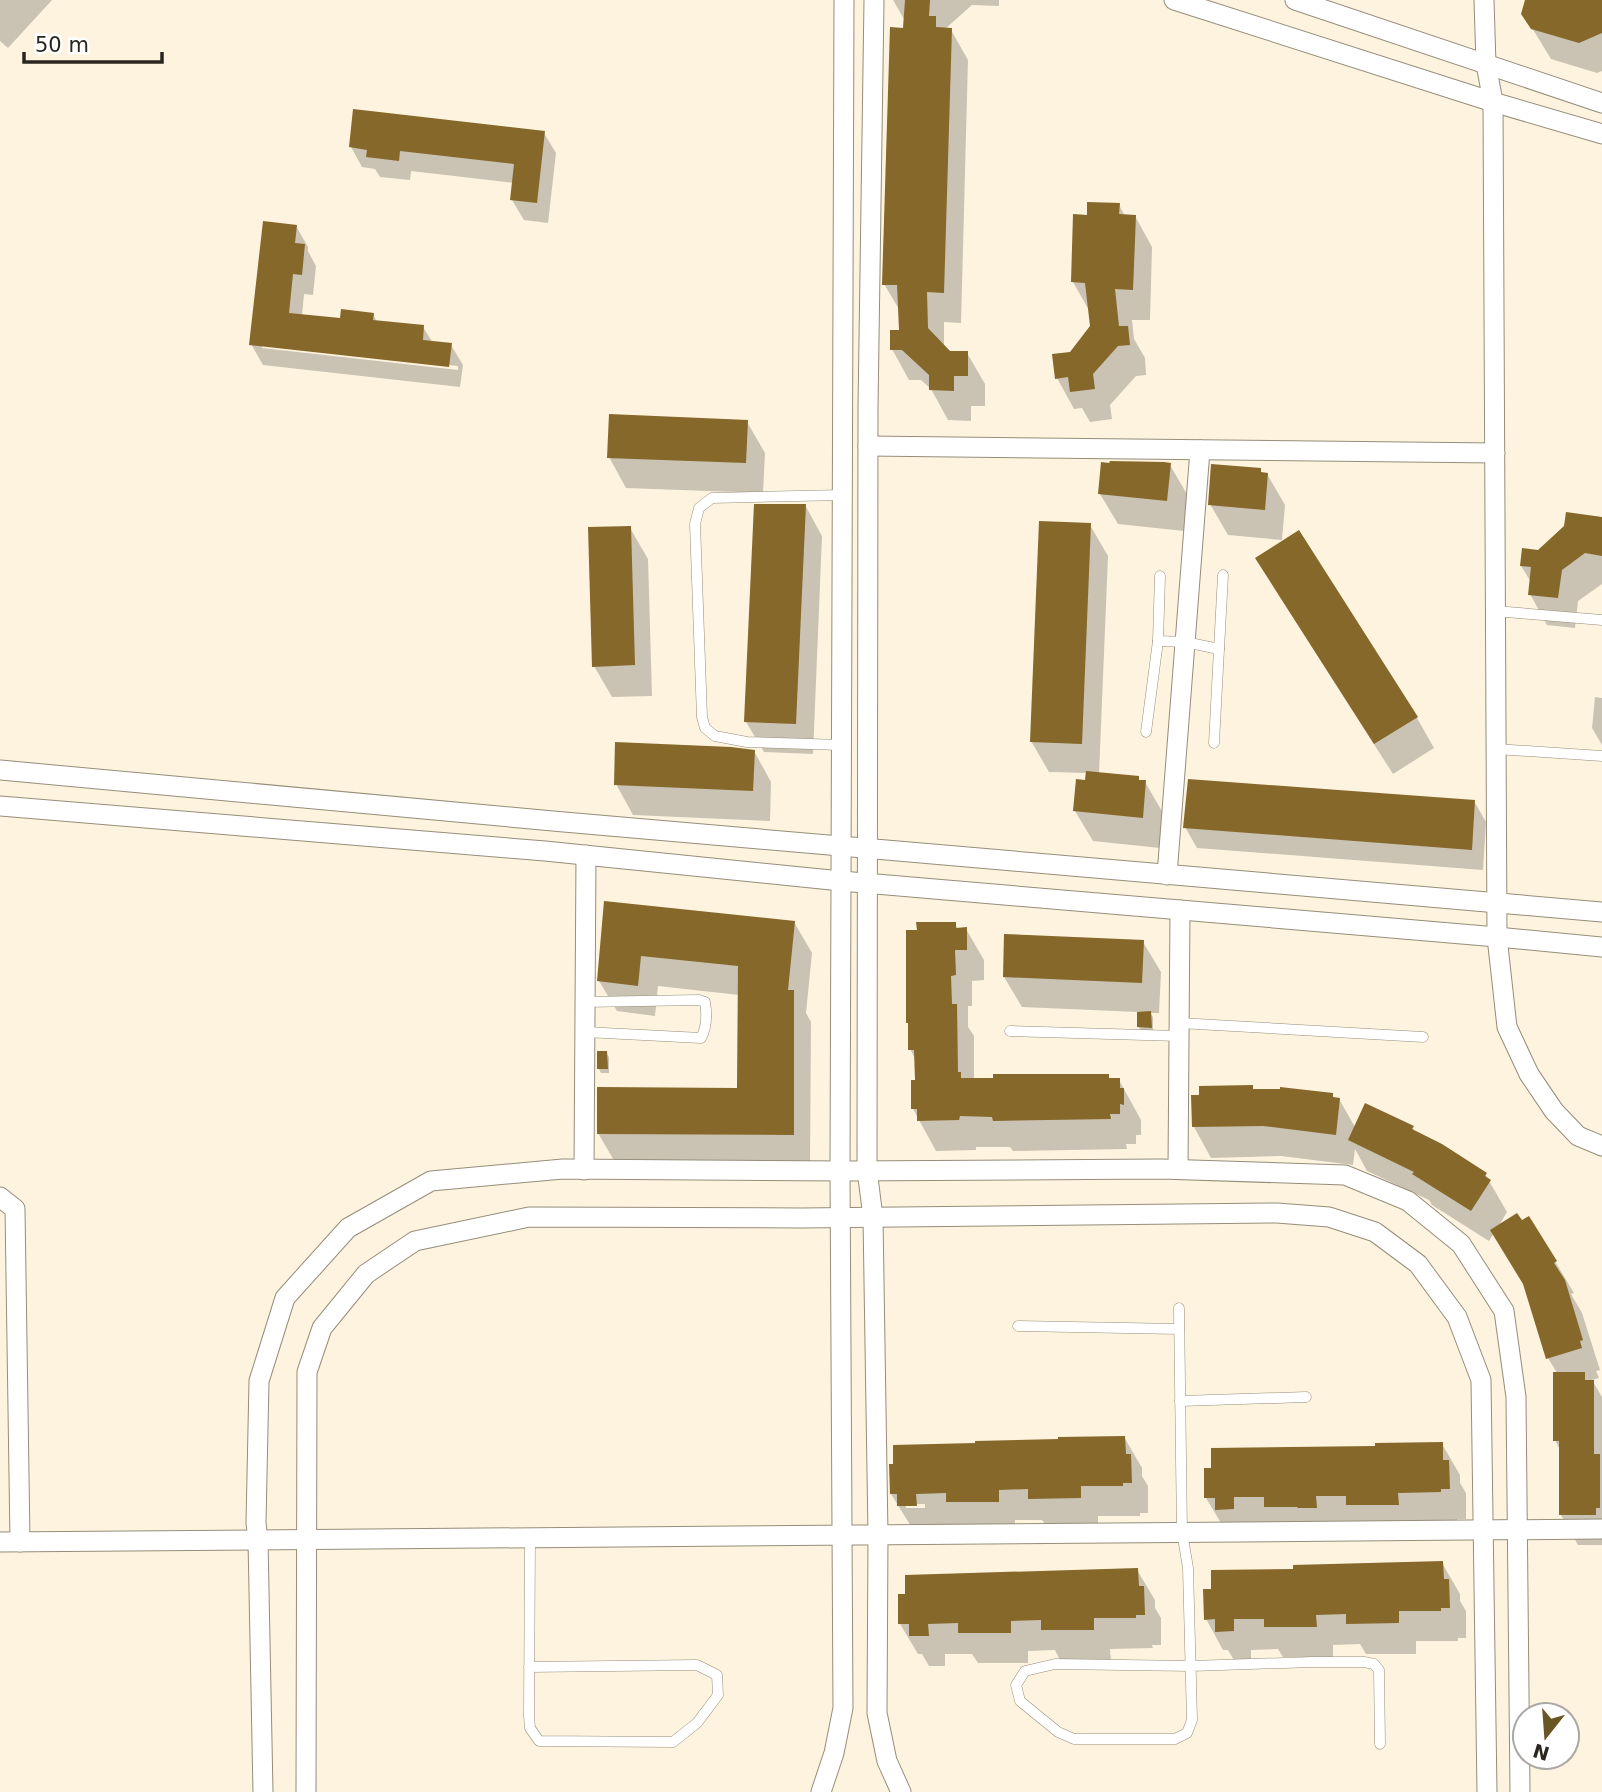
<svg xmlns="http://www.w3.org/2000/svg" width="1602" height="1792" font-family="'DejaVu Sans',sans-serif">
	<rect width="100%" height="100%" fill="#fdf3df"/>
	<!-- shadow -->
	<g fill="#0003" fill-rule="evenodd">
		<polygon points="0,0 52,0 8,48 0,41"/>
		<polygon points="893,0 999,0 999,6 972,5 945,29 951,30 968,60 961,323 944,322 944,348 949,353 967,353 985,384 985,406 971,406 971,421 948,420 931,389 921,380 909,380 892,349 901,332 900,311 884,284 905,21"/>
		<polygon points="1527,0 1597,0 1602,9 1602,71 1597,73 1551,59 1523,13"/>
		<polygon points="544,133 556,153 548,223 524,220 512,200 514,183 411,171 410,180 380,177 375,169 362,167 351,147"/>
		<polygon points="1119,205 1125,216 1135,216 1152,247 1150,320 1132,320 1134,339 1145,358 1146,375 1136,376 1110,405 1112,419 1090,422 1082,408 1074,409 1057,378 1071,353 1092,327 1090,312 1073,282 1088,217"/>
		<path d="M296 226 308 247V251L316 266 313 295 304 294 302 316 342 320 373 314 377 322 423 327 433 343 451 345 463 365 460 387 263 365 251 344ZM262 344 458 366V370L262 348Z"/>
		<polygon points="747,422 765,453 763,493 626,488 609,457"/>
		<polygon points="1170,465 1188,496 1184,531 1118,524 1100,494"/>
		<polygon points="1260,470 1262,474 1267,474 1285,505 1282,540 1228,535 1210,504"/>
		<polygon points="805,505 822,536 813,754 764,752 746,722"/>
		<polygon points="1602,518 1602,584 1578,601 1575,628 1547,625 1530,594 1531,582 1521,566 1538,551"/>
		<polygon points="1090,525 1108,556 1099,774 1138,778 1140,782 1145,782 1163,813 1160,848 1093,841 1075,811 1086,782 1087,773 1049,772 1031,741"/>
		<polygon points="630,528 648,559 652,696 612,697 594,666"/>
		<polygon points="1275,589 1417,718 1434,748 1393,774"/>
		<polygon points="1595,697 1602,698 1602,745 1592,728"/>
		<polygon points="754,751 771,782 770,821 633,815 616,784"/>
		<polygon points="1474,801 1486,822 1483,870 1197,848 1185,827"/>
		<polygon points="606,903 794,922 812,953 806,1013 811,1022 810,1165 616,1164 598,1133 739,1090 739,995 658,986 655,1016 617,1011 599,981"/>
		<polygon points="955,924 958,929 966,929 984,960 984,980 972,981 972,1006 968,1006 968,1027 974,1036 974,1080 1108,1076 1111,1080 1119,1080 1141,1120 1141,1135 1136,1135 1136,1144 1126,1144 1127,1149 1013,1151 1010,1147 976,1147 976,1150 936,1151 913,1109 916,1081 916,1060 910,1049 918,931"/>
		<polygon points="1143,942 1161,972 1159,1013 1150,1013 1153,1017 1153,1031 1141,1031 1139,1027 1138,1012 1022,1007 1004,977"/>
		<polygon points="606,1053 609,1057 609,1073 601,1073 599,1069"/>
		<polygon points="1252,1087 1254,1091 1332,1095 1335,1099 1339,1099 1355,1127 1412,1127 1416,1133 1485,1174 1507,1212 1498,1227 1521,1223 1529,1218 1574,1293 1571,1294 1582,1313 1600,1370 1596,1371 1599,1378 1592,1380 1602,1397 1602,1545 1578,1545 1561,1515 1560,1450 1555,1440 1557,1373 1548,1358 1526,1288 1494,1233 1489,1241 1432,1205 1429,1200 1367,1171 1355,1149 1353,1165 1281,1156 1211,1158 1194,1127"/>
		<path d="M1124 1437 1142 1468V1476L1148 1486V1513H1140V1516H1098V1528L1048 1529 1042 1520H1015V1532H966L961 1524 933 1525V1536H917L891 1494ZM906 1504H925V1508H906Z"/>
		<polygon points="1442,1444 1460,1475 1460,1483 1466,1493 1466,1519 1457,1519 1457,1522 1224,1528 1206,1498 1377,1447"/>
		<polygon points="1442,1563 1460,1594 1460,1601 1466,1611 1466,1638 1458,1638 1458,1641 1416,1641 1416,1654 1366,1654 1360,1644 1333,1645 1333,1657 1283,1657 1278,1649 1251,1650 1251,1662 1235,1662 1228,1650 1223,1650 1206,1619 1295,1571"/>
		<polygon points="1137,1570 1155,1600 1155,1608 1161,1618 1161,1645 1152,1645 1153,1648 1110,1649 1111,1661 1060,1660 1055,1650 1028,1651 1028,1663 978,1663 972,1654 945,1654 945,1666 929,1666 922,1654 918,1654 900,1624"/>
	</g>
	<!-- building -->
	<g fill="#85682a">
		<polygon points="905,0 930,0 929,16 936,16 936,27 952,28 944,293 927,292 928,328 950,351 968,351 968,376 954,376 954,391 929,390 929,375 902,350 890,350 890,330 899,330 897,285 882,285 890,27 903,28"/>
		<polygon points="1525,0 1602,0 1602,33 1579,43 1531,29 1521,14"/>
		<polygon points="353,109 545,131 537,203 510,200 514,164 400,151 399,161 366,157 367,150 349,147"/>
		<polygon points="1087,202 1120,203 1119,214 1136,215 1133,290 1115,289 1119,326 1128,326 1130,345 1118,346 1093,374 1095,389 1070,392 1068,377 1055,379 1052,354 1070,352 1090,326 1085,283 1071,282 1073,214 1087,215"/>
		<polygon points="263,221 297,225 295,243 305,244 302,275 293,274 289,313 340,318 341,309 374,313 373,320 424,325 423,340 452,343 449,367 249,345"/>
		<polygon points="609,414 748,420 746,463 607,458"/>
		<polygon points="1110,461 1164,462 1171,463 1167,501 1098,494 1101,462 1109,463"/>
		<polygon points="1211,464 1261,468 1261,472 1268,473 1265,510 1208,505"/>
		<polygon points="754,504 806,504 796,724 744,722"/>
		<polygon points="1566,512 1602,517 1602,556 1585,553 1562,570 1558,598 1528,595 1531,567 1520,566 1522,548 1538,550 1564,526"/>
		<polygon points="1039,521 1091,523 1082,744 1030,742"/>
		<polygon points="631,526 635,665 592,667 588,527"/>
		<polygon points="1299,530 1418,717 1374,744 1255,558"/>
		<polygon points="615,742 731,747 755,750 753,791 614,785"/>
		<polygon points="1086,771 1139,776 1139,780 1146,780 1143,818 1073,811 1076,779 1085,780"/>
		<polygon points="1188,779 1475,800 1472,850 1183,828"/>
		<polygon points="604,901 795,921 788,990 794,990 794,1135 597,1134 597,1087 737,1088 738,966 641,956 638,986 597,981"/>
		<polygon points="916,922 956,922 956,928 967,927 967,950 955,950 956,975 951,976 952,1004 957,1004 958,1072 961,1072 961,1078 993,1078 993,1074 1109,1074 1109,1078 1120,1078 1120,1088 1124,1088 1124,1105 1120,1104 1120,1114 1110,1114 1111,1119 993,1121 992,1117 960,1116 959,1120 917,1121 917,1109 911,1109 911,1080 915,1080 914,1050 908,1050 908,1023 906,1023 906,930 917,930"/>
		<polygon points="1004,934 1144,940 1142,983 1003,977"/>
		<polygon points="1151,1011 1152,1028 1137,1027 1137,1012"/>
		<polygon points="597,1051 607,1051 608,1069 597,1069"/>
		<polygon points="1253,1085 1253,1089 1280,1089 1280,1087 1333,1093 1333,1097 1340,1098 1336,1135 1263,1126 1192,1127 1191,1095 1199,1095 1199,1086"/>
		<polygon points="1365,1103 1414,1126 1412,1129 1442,1144 1487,1173 1485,1176 1491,1180 1471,1211 1412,1174 1414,1172 1348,1140"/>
		<polygon points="1517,1213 1522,1220 1529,1216 1557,1261 1554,1263 1565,1280 1583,1340 1580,1341 1582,1348 1546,1359 1523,1284 1490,1230"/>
		<polygon points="1553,1372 1585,1372 1585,1380 1594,1380 1594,1454 1600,1454 1600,1508 1596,1508 1596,1515 1559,1515 1559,1441 1553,1441"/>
		<polygon points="1125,1436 1126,1454 1131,1454 1132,1483 1123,1483 1123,1486 1081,1486 1081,1498 1028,1499 1028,1489 999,1490 999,1502 946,1502 946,1493 916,1494 917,1506 897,1506 897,1494 890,1494 889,1464 893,1464 893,1445 975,1443 975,1441 1058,1439 1058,1437"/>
		<polygon points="1443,1442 1443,1460 1449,1460 1450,1489 1441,1489 1441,1492 1398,1493 1399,1505 1346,1505 1346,1496 1316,1496 1317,1508 1298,1508 1297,1507 1264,1507 1264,1497 1234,1497 1234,1509 1215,1510 1215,1498 1204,1498 1204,1468 1211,1468 1211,1448 1375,1446 1375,1443"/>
		<polygon points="1443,1561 1444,1579 1449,1579 1450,1608 1441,1608 1441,1611 1399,1611 1399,1623 1346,1624 1346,1614 1316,1615 1317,1627 1264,1627 1264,1619 1234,1619 1234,1631 1215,1632 1215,1619 1204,1620 1203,1589 1211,1589 1211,1570 1293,1569 1293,1565"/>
		<polygon points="1138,1568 1139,1586 1144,1586 1145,1615 1136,1615 1136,1618 1094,1618 1094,1630 1041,1630 1041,1620 1011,1621 1011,1633 958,1633 958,1623 928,1624 929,1636 909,1636 909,1624 898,1624 898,1594 905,1594 905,1575"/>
	</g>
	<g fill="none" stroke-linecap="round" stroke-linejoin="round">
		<!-- service casing -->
		<g stroke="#968d7a" stroke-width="11">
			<g id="service">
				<polyline points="1160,576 1158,641 1185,642 1219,649 1214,743"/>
				<polyline points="1495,611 1602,620"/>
				<polyline points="1219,649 1223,575"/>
				<polyline points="1146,732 1158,641"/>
				<polyline points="842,745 747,742 715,736 705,728 702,717 695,524 699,508 712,498 843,495"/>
				<polyline points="1496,749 1602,756"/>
				<polyline points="1179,1023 1423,1037"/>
				<polyline points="1010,1031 1179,1036"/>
				<path d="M585 1032 701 1038C707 1027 707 1014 705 1002L699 1000 585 1002"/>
				<polyline points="1179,1308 1182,1532 1188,1568 1192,1720 1187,1733 1175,1739 1074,1739 1058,1732 1020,1701 1016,1685 1025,1671 1055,1664 1191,1666 1313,1662 1364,1662 1374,1664 1379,1670 1380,1744"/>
				<polyline points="1018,1326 1179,1329"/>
				<polyline points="1180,1401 1306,1397"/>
				<polyline points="529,1667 697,1665 717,1675 718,1695 697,1723 673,1742 539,1741 530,1728 529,1716 530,1537"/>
			</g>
		</g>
		<!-- minor casing -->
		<g stroke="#968d7a" stroke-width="21">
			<g id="minor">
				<polyline points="874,0 868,408 867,1170 873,1217 878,1535 877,1713 887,1761 901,1792"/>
				<polyline points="1174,0 1493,102 1602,134"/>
				<polyline points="1295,0 1602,103"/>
				<polyline points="1484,0 1486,64 1493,102 1497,937 1507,1027 1529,1074 1554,1111 1578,1136 1602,1146"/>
				<polyline points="868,446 1495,453"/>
				<polyline points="0,770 564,822 1602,912"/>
				<polyline points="0,806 545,851 841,881 1497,937 1602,947"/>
				<polyline points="1167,875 1200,450"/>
				<polyline points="1178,1169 1180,910"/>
				<polyline points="584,1170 586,855"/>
				<polyline points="0,1197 15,1209 20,1542"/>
				<polyline points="0,1542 1602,1529"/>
				<polyline points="263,1792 258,1540 256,1523 259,1381 285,1298 348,1228 431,1181 563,1169 846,1171 1161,1169 1345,1175 1408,1201 1461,1244 1504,1311 1516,1397 1520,1792"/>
				<polyline points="306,1792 307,1372 322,1328 366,1274 415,1241 529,1217 801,1218 1277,1213 1329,1217 1375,1232 1418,1264 1457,1317 1481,1380 1487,1792"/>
				<polyline points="821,1792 834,1753 843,1708 840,1170 844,0"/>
			</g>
		</g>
		<!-- service -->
		<use href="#service" stroke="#fff" stroke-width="10"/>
		<!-- minor -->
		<use href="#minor" stroke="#fff" stroke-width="19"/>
	</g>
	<!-- north arrow -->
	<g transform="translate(1546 1736) rotate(197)"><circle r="33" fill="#ffffff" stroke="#aaa8a5" stroke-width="2"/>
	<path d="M0-5L12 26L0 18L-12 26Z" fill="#685624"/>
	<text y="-10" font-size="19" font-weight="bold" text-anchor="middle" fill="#2a261f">N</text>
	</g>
	<!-- scale -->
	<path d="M24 52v10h138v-10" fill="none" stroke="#2a261f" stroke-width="3.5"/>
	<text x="35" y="52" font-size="21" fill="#2a261f" stroke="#ffffff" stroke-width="5" paint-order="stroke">50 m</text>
</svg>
